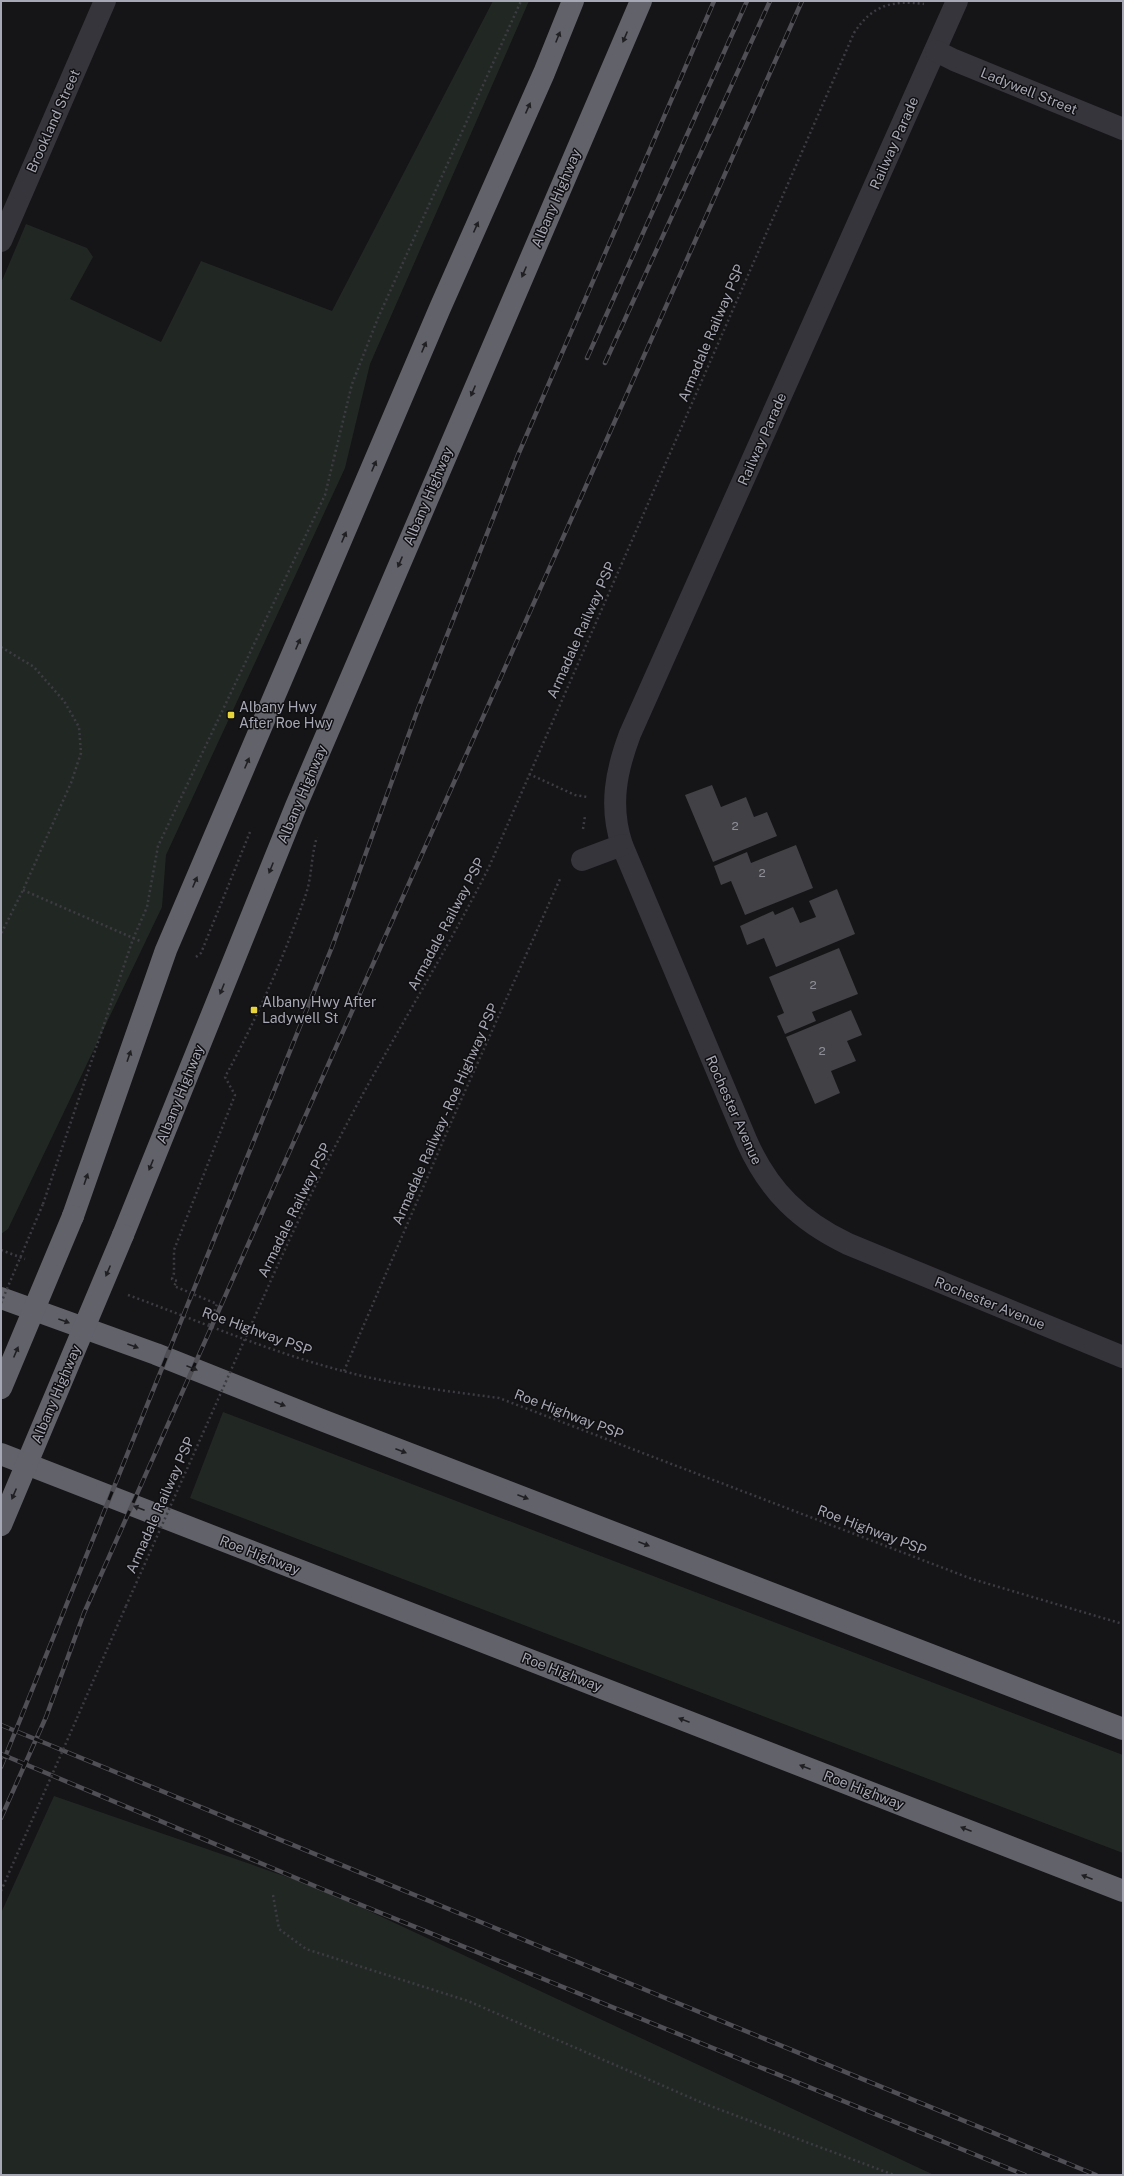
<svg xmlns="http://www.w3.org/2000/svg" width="1124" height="2176" font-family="'Public Sans',sans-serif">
	<rect width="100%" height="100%" fill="#151416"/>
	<!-- green -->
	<g fill="#212823">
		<polygon points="493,1 529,1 370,364 345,468 166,855 162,907 8,1229 1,1234 1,283 26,224 87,248 93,257 70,299 161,342 201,261 332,311"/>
		<polygon points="223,1412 1123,1755 1123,1853 190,1498"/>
		<polygon points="54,1796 322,1889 934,2175 1,2175 1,1913"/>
	</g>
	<!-- building -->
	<g fill="#414146">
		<polygon points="712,785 721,807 746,797 754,817 767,812 777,836 713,862 685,795"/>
		<polygon points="796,845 813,888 745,915 731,881 721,885 714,866 747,852 751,863"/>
		<polygon points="837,889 855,934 776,967 764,938 747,945 740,926 773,911 775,915 793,907 800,923 816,917 809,901"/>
		<polygon points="839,948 858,994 812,1012 816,1021 785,1034 777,1016 784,1013 769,977"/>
		<polygon points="851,1010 862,1035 847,1041 856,1061 831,1071 840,1093 815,1104 786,1037"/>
	</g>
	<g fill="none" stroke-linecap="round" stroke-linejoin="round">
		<!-- path -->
		<g stroke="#3c3c42" stroke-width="2.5" stroke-dasharray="2 3" stroke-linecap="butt">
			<polyline points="1,647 34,667 64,701 79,727 81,753 71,783 23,890 1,934"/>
			<polyline points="529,774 575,795 587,797"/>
			<polyline points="583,829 585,816"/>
			<polyline points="23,890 140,941"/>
			<polyline points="196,957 201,953 250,832"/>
			<polyline points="43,1204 133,939 147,907 158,846 325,495 352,384 378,318 521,1"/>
			<polyline points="1,1250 25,1259"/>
			<path d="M128 1295C199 1321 270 1352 343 1371 394 1385 447 1391 499 1398L972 1579 1123 1624"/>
			<path d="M264 1296C293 1230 324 1166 358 1103 401 1024 448 948 489 867L854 33C872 5 892 0 924 4"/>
			<path d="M209 1325 217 1304 174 1286 177 1281 172 1279 174 1273V1250L235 1095 225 1077C257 1018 284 957 306 894 312 876 311 856 317 837"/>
			<polyline points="344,1371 453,1118 560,879"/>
			<polyline points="77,1718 126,1606"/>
			<polyline points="1,1891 33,1818"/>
			<polyline points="273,1895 279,1929 306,1949 468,2001 705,2104 894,2175"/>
		</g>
		<!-- minor -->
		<g stroke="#36353b" stroke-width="22">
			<path d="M957 1 630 734C616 771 609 806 622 845L747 1142C769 1191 800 1221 848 1244L1123 1357"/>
			<polyline points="936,51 954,60 1123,129"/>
			<polyline points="1,241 105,1"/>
			<polyline points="582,860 622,845"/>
		</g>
		<!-- highway -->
		<g stroke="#62626b" stroke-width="22">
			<polyline points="73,1216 166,950 440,308 544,73 573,1"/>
			<polyline points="123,1235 296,806 641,1"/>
			<polyline points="1,1298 156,1354 319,1419 1123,1729"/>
			<polyline points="1,1454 1123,1891"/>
		</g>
		<!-- rail casing -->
		<g stroke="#4f4f55" stroke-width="4.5">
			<g id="rail">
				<polyline points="587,358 747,1"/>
				<polyline points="605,363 770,1"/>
				<polyline points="1,1725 1096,2175"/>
				<polyline points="1,1754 322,1889 1025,2175"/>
				<polyline points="1,1767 332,947 418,709 518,455 714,1"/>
				<polyline points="1,1818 46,1717 84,1613 802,1"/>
			</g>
		</g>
		<!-- rail -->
		<use href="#rail" stroke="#100f11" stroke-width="3" stroke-dasharray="9" stroke-linecap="butt"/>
		<!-- path-bridge -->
		<g stroke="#3c3c42" stroke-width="2.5" stroke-dasharray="2 3" stroke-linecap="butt">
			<polyline points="1,1303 43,1204"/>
			<polyline points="126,1606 264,1296"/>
			<polyline points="33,1818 77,1718"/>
		</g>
		<!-- highway-bridge -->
		<g stroke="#62626b" stroke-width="22">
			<polyline points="1,1388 73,1216"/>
			<polyline points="1,1525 123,1235"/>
		</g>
	</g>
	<!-- one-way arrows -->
	<defs><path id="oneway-solid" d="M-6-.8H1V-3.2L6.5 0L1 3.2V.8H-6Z"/></defs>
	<g fill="#202023">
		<use href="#oneway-solid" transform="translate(558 37) rotate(-68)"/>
		<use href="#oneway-solid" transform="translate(625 37) rotate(113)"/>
		<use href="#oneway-solid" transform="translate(528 108) rotate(-66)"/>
		<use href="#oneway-solid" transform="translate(476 227) rotate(-66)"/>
		<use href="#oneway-solid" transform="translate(524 272) rotate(113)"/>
		<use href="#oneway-solid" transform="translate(424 347) rotate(-67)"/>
		<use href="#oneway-solid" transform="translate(473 391) rotate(113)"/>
		<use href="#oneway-solid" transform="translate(374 466) rotate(-67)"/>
		<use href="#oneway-solid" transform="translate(344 537) rotate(-67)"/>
		<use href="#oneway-solid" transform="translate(400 562) rotate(113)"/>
		<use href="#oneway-solid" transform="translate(298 644) rotate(-67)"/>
		<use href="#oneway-solid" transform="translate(247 763) rotate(-67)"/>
		<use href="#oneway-solid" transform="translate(271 868) rotate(112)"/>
		<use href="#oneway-solid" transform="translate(195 882) rotate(-67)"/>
		<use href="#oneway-solid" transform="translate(222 989) rotate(112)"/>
		<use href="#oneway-solid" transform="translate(129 1056) rotate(-71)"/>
		<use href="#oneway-solid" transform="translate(151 1165) rotate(112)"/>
		<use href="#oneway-solid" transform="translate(86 1179) rotate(-71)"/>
		<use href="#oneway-solid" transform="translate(108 1271) rotate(113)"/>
		<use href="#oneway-solid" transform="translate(64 1321) rotate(20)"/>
		<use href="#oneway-solid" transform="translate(133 1346) rotate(20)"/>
		<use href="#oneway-solid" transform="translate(16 1352) rotate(-67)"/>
		<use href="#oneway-solid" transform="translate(192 1368) rotate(22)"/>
		<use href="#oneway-solid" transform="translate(280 1404) rotate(21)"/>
		<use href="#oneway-solid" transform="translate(401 1451) rotate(21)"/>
		<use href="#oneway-solid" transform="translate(14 1494) rotate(113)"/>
		<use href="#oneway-solid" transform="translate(523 1497) rotate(21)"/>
		<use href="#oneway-solid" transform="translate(139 1508) rotate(-159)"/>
		<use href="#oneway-solid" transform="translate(644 1544) rotate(21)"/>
		<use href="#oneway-solid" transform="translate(684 1720) rotate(-159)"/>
		<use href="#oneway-solid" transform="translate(805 1767) rotate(-159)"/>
		<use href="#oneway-solid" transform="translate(966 1829) rotate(-159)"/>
		<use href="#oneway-solid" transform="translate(1087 1877) rotate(-159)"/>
	</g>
	<!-- markers -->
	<g fill="#e7d33b" stroke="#100f11" stroke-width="1.5">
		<rect x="227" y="711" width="8" height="8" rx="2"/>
		<rect x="250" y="1006" width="8" height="8" rx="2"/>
	</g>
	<g text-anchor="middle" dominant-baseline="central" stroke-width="3" stroke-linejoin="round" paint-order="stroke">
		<!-- number labels -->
		<g font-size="12" fill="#8e8e99">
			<text x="735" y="826">2</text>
			<text x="762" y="873">2</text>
			<text x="813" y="985">2</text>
			<text x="822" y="1051">2</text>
		</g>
		<!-- street labels -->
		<g font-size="14" fill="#a7a8b5" stroke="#100f11">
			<text transform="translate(1029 91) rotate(22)">Ladywell Street</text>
			<text transform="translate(53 121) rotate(-66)">Brookland Street</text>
			<text transform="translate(894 143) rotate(-66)">Railway Parade</text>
			<text transform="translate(556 198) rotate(-67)">Albany Highway</text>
			<text transform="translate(711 333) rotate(-67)">Armadale Railway PSP</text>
			<text transform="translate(762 439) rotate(-66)">Railway Parade</text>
			<text transform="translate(428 496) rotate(-67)">Albany Highway</text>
			<text transform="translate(581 630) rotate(-66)">Armadale Railway PSP</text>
			<text transform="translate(302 794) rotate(-67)">Albany Highway</text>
			<text transform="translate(446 924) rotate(-62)">Armadale Railway PSP</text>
			<text transform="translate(180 1094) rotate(-68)">Albany Highway</text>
			<text transform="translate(734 1110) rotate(66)">Rochester Avenue</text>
			<text transform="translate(445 1114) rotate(-66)">Armadale Railway - Roe Highway PSP</text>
			<text transform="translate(294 1210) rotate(-64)">Armadale Railway PSP</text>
			<text transform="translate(990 1303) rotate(22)">Rochester Avenue</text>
			<text transform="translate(257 1331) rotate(20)">Roe Highway PSP</text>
			<text transform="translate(56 1394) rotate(-67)">Albany Highway</text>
			<text transform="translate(569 1414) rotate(21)">Roe Highway PSP</text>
			<text transform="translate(160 1505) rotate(-66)">Armadale Railway PSP</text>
			<text transform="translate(872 1530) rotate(21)">Roe Highway PSP</text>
			<text transform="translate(260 1555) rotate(21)">Roe Highway</text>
			<text transform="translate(562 1672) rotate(21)">Roe Highway</text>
			<text transform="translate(864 1790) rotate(21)">Roe Highway</text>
		</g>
		<!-- poi labels -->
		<g font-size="14" fill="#a7a8b5" stroke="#100f11" text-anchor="start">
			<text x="239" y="707">Albany Hwy<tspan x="239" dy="16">After Roe Hwy</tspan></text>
			<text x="262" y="1002">Albany Hwy After<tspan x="262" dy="16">Ladywell St</tspan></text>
		</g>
	</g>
	<!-- border -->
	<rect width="1124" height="2176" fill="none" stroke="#a7a8b5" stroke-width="4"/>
</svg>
